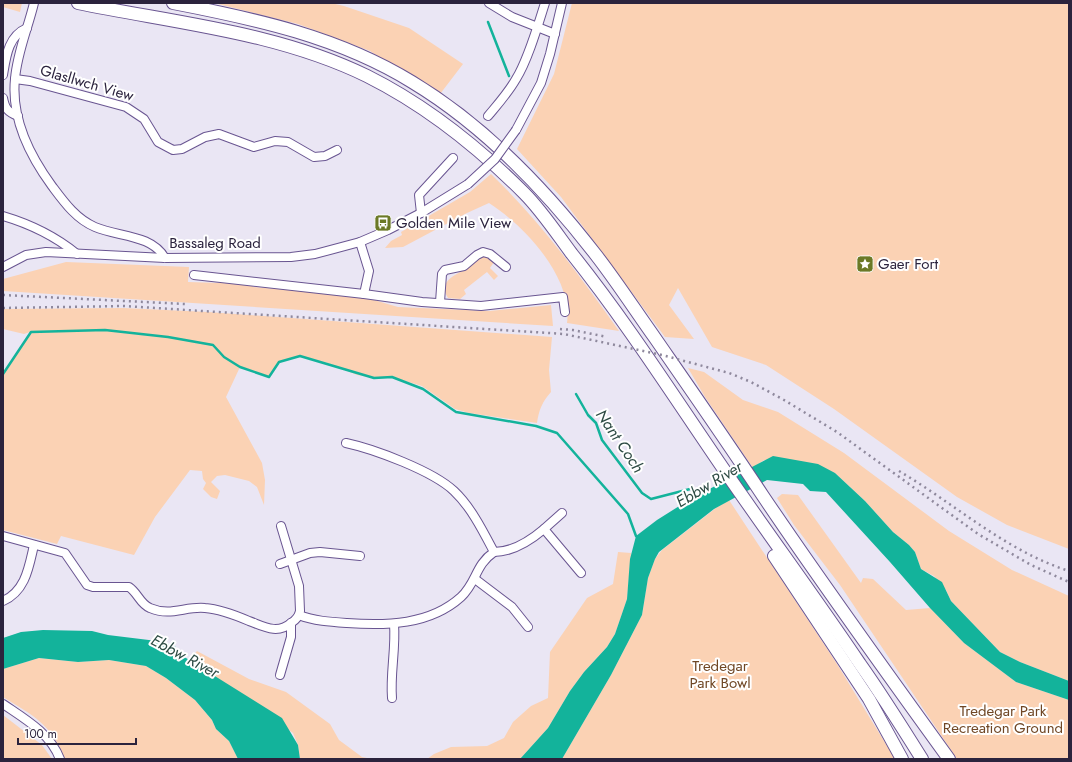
<svg xmlns="http://www.w3.org/2000/svg" width="1072" height="762" font-family="Jost,sans-serif">
	<rect width="100%" height="100%" fill="#eae6f4"/>
	<!-- green -->
	<g fill="#fbd2b4">
		<polygon points="3,3 22,3 20,12 3,7"/>
		<polygon points="214,3 331,3 344,6 409,28 463,64 437,98 370,51 298,24"/>
		<polygon points="572,3 1069,3 1069,549 1007,525 957,497 834,409 766,365 712,347 678,288 669,305 694,339 665,337 561,197 517,149 554,74"/>
		<path d="M491 174C540 221 580 276 619 331L567 323C573 278 525 226 489 203L467 213 403 247 385 248 391 241 402 235 401 232 470 192Z"/>
		<path d="M486 256 494 262 490 268 498 276 494 280 487 272 464 290 466 294 460 299 448 298C436 279 460 274 470 266 477 262 478 257 486 256Z"/>
		<polygon points="66,262 189,267 188,282 253,284 253,287 344,295 374,300 398,307 489,311 551,305 553,326 3,291 3,279"/>
		<path d="M123 308 208 312 552 337 549 370 551 392C542 402 539 410 537 423L469 413 455 409 422 386 392 377 374 378 357 375 328 363 300 356 279 362 269 377 240 367 226 397 262 463 265 480 264 505 257 487 249 481 225 475 217 476 211 482 220 491 217 499 211 497 203 489 206 483 203 479 202 471 190 470 155 517 134 555 61 536 57 544 3 530V374L30 332 24 334 3 329V309Z"/>
		<polygon points="688,368 704,372 743,400 778,412 844,453 949,531 1012,570 1069,596 1069,681 1020,662 1000,652 951,601 946,590 934,576 921,569 915,552 909,545 893,532 865,501 835,473 764,460 753,468 705,397"/>
		<polygon points="782,494 798,495 861,583 863,578 873,579 906,610 930,608 964,643 1016,682 1069,700 1069,759 957,759 840,585 794,525 777,498"/>
		<polygon points="729,500 837,664 895,759 562,759 611,675 642,615 648,578 655,559 662,550 716,508"/>
		<polygon points="618,552 631,553 627,599 615,634 607,647 584,672 570,691 548,728 520,759 427,759 434,754 451,747 487,746 504,738 513,722 531,706 548,698 550,652 587,598 613,584"/>
		<polygon points="197,651 249,679 286,692 330,724 339,740 362,757 372,759 300,759 298,745 293,733 225,683 189,660"/>
		<path d="M39 658 78 662 109 660 146 666 166 678 195 700 212 720 216 729 229 741 238 759H65C50 723 34 716 3 697V669Z"/>
		<polygon points="3,715 42,745 52,759 3,759"/>
	</g>
	<!-- water -->
	<g fill="#13b39b">
		<polygon points="773,456 818,464 835,473 865,501 893,532 909,545 915,552 921,569 942,582 951,601 1000,652 1020,662 1069,681 1069,700 1016,682 964,643 930,608 890,562 826,492 810,491 803,484 767,480 714,509 659,552 655,559 648,578 642,615 611,675 562,759 520,759 548,728 570,691 584,672 607,647 615,634 627,599 630,559 636,536 657,520 692,498"/>
		<polygon points="43,630 92,631 108,635 157,641 175,646 178,653 282,718 298,745 300,759 238,759 229,741 216,729 212,720 195,700 166,678 146,666 109,660 78,662 39,658 3,669 3,638 21,632"/>
	</g>
	<g fill="none" stroke-linecap="round" stroke-linejoin="round">
		<!-- stream -->
		<g stroke="#13b39b" stroke-width="2.5">
			<polyline points="488,22 509,76"/>
			<polyline points="3,374 31,332 105,330 168,337 213,345 224,357 240,367 269,377 279,362 300,356 374,378 392,377 423,389 456,412 536,426 557,433 628,514 636,536"/>
			<polyline points="576,394 588,415 596,423 602,440 642,493 651,499 690,489 708,491"/>
		</g>
		<!-- minor casing -->
		<g stroke="#695591" stroke-width="10">
			<g id="minor">
				<path d="M34 3C28 28 17 53 15 79 11 118 30 156 52 186 64 202 76 219 95 227 118 237 151 234 165 258"/>
				<polyline points="489,3 512,17 555,34"/>
				<path d="M3 75C6 57 8 36 27 28"/>
				<polyline points="15,79 30,81 126,107 144,119 158,142 173,150 182,149 205,137 219,134 254,147 275,141 288,142 314,157 325,156 337,150"/>
				<path d="M3 98C5 109 8 112 18 116"/>
				<path d="M488 116C498 104 508 93 516 79 528 60 538 25 545 3"/>
				<polyline points="516,130 541,83 550,54 562,3"/>
				<polyline points="421,213 419,195 453,158"/>
				<path d="M3 216C30 224 55 236 77 254"/>
				<polyline points="360,242 369,271 364,294 422,302 481,306 563,297 565,312"/>
				<polyline points="3,267 26,255 46,252 165,258 291,257 315,254 360,242 388,230 421,213 468,184"/>
				<polyline points="194,275 364,294"/>
				<polyline points="440,302 442,274 445,270 464,266 477,255 483,252 490,254 506,267"/>
				<polyline points="544,529 562,513"/>
				<path d="M3 536 65 553 87 585 93 587H129C138 593 140 604 150 608 171 617 185 606 205 608 219 609 235 615 249 621 263 626 277 635 291 623 296 620 299 616 300 611L299 586 281 526"/>
				<path d="M494 552C512 552 531 540 544 529L581 573"/>
				<polyline points="280,564 310,553 320,552 360,556"/>
				<polyline points="475,579 512,607 528,627"/>
				<path d="M3 601C26 591 29 566 34 545"/>
				<path d="M299 615C314 621 331 622 347 623 386 626 430 625 461 597 477 582 475 565 494 552 483 531 471 507 454 491 433 471 374 449 346 443"/>
				<polyline points="280,675 291,637 291,623"/>
				<path d="M392 698C390 673 396 649 394 624"/>
				<path d="M3 704C25 719 50 733 60 759"/>
			</g>
		</g>
		<!-- highway casing -->
		<g stroke="#695591" stroke-width="14">
			<g id="highway">
				<path d="M78 3C175 23 277 32 367 76 425 105 478 147 524 193 542 211 557 234 572 254 628 324 676 400 727 474 771 538 817 600 860 664 882 695 902 727 922 759"/>
				<path d="M173 3C256 19 339 37 412 82 485 126 545 189 596 255 617 282 635 310 655 338 691 390 728 443 763 496 823 585 886 672 949 759"/>
				<polyline points="774,556 869,699 902,759"/>
			</g>
		</g>
		<!-- minor -->
		<use href="#minor" stroke="#fff" stroke-width="8"/>
		<!-- highway -->
		<use href="#highway" stroke="#fff" stroke-width="12"/>
		<!-- rail -->
		<g stroke="#8f899d" stroke-width="2.5" stroke-dasharray="2 4" stroke-linecap="butt">
			<polyline points="3,295 185,304"/>
			<polyline points="3,308 124,306 564,334 662,355 729,373 751,382 784,400 837,432 978,534 1031,565 1069,582"/>
			<polyline points="560,329 573,330 607,337"/>
			<path d="M899 471C955 504 1006 551 1069 571"/>
		</g>
		<!-- minor-bridge casing -->
		<g stroke="#695591" stroke-width="10" stroke-linecap="butt">
			<polyline id="minor-bridge" points="468,184 495,159 516,130"/>
		</g>
		<!-- minor-bridge -->
		<use href="#minor-bridge" stroke="#fff" stroke-width="8"/>
	</g>
	<!-- icons -->
	<defs>
		<g id="bus-square" transform="scale(0.9)"><rect x="-9" y="-9" width="18" height="18" rx="4" fill="#6b7926" stroke="#fff"/><path d="M-5-6H5V4H4V6H2V4H-2V6H-4V4H-5ZM-3.5-4V0h7V-4ZM-3.5 1.2v1.5H-2V1.2ZM2 1.2v1.5H3.5V1.2Z" fill="#fff"/></g>
		<g id="sight-square" transform="scale(0.9)"><rect x="-9" y="-9" width="18" height="18" rx="4" fill="#6b7926" stroke="#fff"/><path d="M0-6L1.8-2.2L6-1.7L2.9 1.2L3.7 5.4L0 3.3L-3.7 5.4L-2.9 1.2L-6-1.7L-1.8-2.2Z" fill="#fff"/></g>
	</defs>
	<g fill-rule="evenodd">
		<use href="#bus-square" x="383" y="223"/>
		<use href="#sight-square" x="865" y="264"/>
	</g>
	<g text-anchor="middle" dominant-baseline="central" stroke-width="4" stroke-linejoin="round" paint-order="stroke">
		<!-- street labels -->
		<g font-size="15" fill="#2b233d" stroke="#fff">
			<text transform="translate(87 83) rotate(16)">Glasllwch View</text>
			<text x="215" y="243">Bassaleg Road</text>
		</g>
		<!-- poi labels -->
		<g font-size="15" fill="#2b233d" stroke="#fff" text-anchor="start">
			<text x="396" y="223">Golden Mile View</text>
			<text x="878" y="264">Gaer Fort</text>
		</g>
		<!-- park labels -->
		<g font-size="15" fill="#704725" stroke="#fff">
			<text x="720" y="666">Tredegar<tspan x="720" dy="17">Park Bowl</tspan></text>
			<text x="1003" y="711">Tredegar Park<tspan x="1003" dy="17">Recreation Ground</tspan></text>
		</g>
		<!-- water labels -->
		<g font-size="16" font-style="italic" fill="#2f4c45" stroke="#fff">
			<text transform="translate(620 441) rotate(56)">Nant Coch</text>
			<text transform="translate(709 484) rotate(-31)">Ebbw River</text>
			<text transform="translate(185 656) rotate(28)">Ebbw River</text>
		</g>
	</g>
	<!-- border -->
	<rect width="1072" height="762" fill="none" stroke="#2b233d" stroke-width="8"/>
	<!-- scale -->
	<path d="M18 738v6h118v-6" fill="none" stroke="#2b233d" stroke-width="2"/>
	<text x="24" y="738" font-size="12" fill="#2b233d" stroke="#ffffff" stroke-width="3" paint-order="stroke">100 m</text>
</svg>
